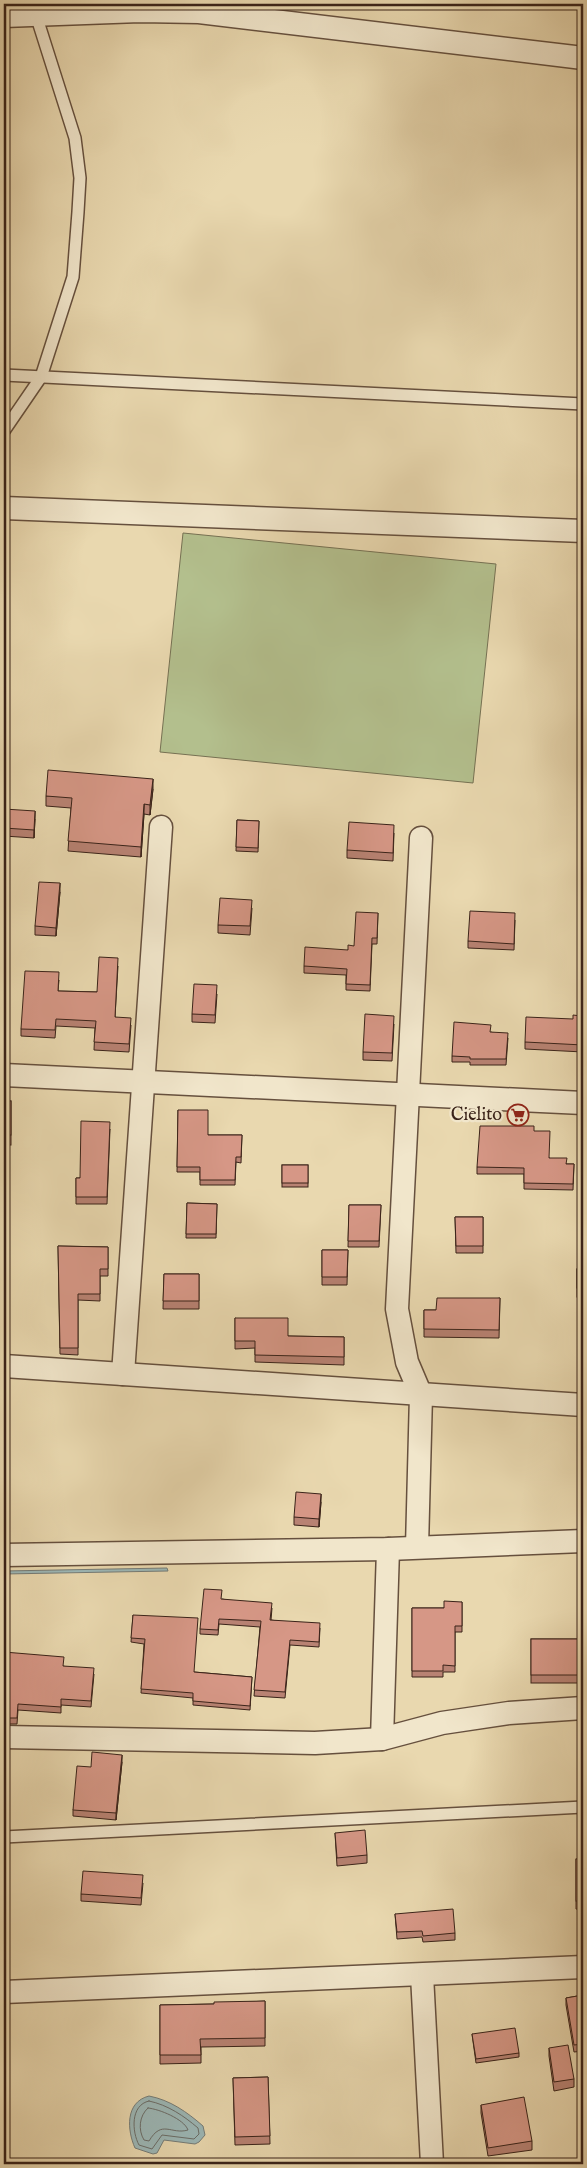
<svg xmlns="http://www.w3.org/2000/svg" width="587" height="2168" font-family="'IM FELL English',serif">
	<rect width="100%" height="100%" fill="#e9d8af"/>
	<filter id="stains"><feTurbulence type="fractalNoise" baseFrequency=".004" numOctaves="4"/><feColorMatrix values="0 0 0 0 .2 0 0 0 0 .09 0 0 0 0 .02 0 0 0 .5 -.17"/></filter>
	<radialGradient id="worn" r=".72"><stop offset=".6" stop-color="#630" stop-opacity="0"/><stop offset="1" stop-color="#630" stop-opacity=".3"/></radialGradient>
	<!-- green -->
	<polygon fill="#b3bf8d" stroke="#767153" points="183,533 496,564 473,783 160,752"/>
	<!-- water -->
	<g fill="#9cb7b6" stroke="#757c77">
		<polygon points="167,1568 168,1571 4,1574 4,1571"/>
		<path d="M149 2096C170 2100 187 2112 203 2126L205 2135 199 2142 195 2144 164 2140 157 2153 153 2154 135 2148C127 2130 125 2102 149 2096Z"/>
	</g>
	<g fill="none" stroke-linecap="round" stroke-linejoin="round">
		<!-- shore -->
		<g stroke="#6b6d68" stroke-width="1">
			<path d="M149 2101C168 2105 184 2116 198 2128L199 2134 194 2139 162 2135 152 2149 139 2145C132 2132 130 2105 149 2101Z"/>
			<path d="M148 2108C159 2109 184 2119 188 2130 171 2135 162 2119 149 2141L144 2140C138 2130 139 2116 148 2108Z"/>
		</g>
		<!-- service casing -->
		<g stroke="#66503e" stroke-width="14">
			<g id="service">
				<polyline points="4,375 583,404"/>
				<polyline points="4,431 41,377 73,277 78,212 80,178 75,138 36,15"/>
				<polyline points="4,1837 583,1807"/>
			</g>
		</g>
		<!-- minor casing -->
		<g stroke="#66503e" stroke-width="25">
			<g id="minor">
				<polyline points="4,16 140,11 199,12 583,58"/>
				<polyline points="4,508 583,531"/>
				<polyline points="4,1075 583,1103"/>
				<polyline points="4,1366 583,1405"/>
				<polyline points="123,1374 161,827"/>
				<polyline points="417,1547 421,1395 407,1362 397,1309 421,838"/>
				<polyline points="4,1555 388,1549 583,1541"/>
				<polyline points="4,1737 315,1743 382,1739 442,1723 509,1713 583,1708"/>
				<polyline points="382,1739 388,1549"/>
				<polyline points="422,1975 432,2164"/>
				<polyline points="4,1992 583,1967"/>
			</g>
		</g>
		<!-- service -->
		<use href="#service" stroke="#f1e6cb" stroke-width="11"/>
		<!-- minor -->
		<use href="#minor" stroke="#f1e6cb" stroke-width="22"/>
	</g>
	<!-- wall -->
	<g fill="#b88273" stroke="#3a2319">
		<polygon points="153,789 150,815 144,814 141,857 68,851 71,808 46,806 46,796"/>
		<polygon points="4,809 35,819 34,838 4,836"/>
		<polygon points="237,820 259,821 258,852 236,851"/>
		<polygon points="394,833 393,861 347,858 347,850"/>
		<polygon points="60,892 56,936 35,935 35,926"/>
		<polygon points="252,908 250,935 218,933 218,925"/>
		<polygon points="378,913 377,944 372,944 370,991 346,990 346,975 304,973 304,966 348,950 354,946"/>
		<polygon points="515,920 514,950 468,948 468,941"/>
		<polygon points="118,966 115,1017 131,1025 129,1052 94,1050 95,1028 56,1026 55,1038 21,1036 21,1029 59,980 58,991 97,992"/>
		<polygon points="217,994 215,1023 192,1022 192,1014"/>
		<polygon points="583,995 583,1052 525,1049 525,1042 581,1016"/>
		<polygon points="394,1024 392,1061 363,1060 363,1052"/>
		<polygon points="491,1032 508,1038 506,1065 470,1065 470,1062 452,1062 452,1056"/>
		<rect x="4" y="1101" width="7" height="44"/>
		<polygon points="178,1110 208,1135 242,1135 241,1163 236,1162 235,1185 200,1185 200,1172 177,1172"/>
		<polygon points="110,1129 107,1204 76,1204 76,1178 80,1178"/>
		<polygon points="534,1131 549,1158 567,1164 574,1164 573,1190 524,1189 524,1174 477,1174 477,1167"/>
		<rect x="282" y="1165" width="26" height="22"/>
		<polygon points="187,1203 217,1204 216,1238 186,1238"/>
		<polygon points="349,1205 381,1205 379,1247 348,1247"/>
		<polygon points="455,1217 483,1217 483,1253 456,1253"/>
		<polygon points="58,1246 108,1247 108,1276 100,1276 100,1301 78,1300 78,1355 60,1354"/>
		<polygon points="322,1250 348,1250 347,1285 322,1285"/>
		<rect x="577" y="1269" width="6" height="28"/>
		<polygon points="164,1274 199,1274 199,1309 163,1309"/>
		<polygon points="500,1298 499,1338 424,1337 424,1310 436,1310"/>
		<polygon points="235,1318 288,1336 344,1337 344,1365 255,1362 255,1348 235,1349"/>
		<polygon points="321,1502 319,1527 294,1525 294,1517"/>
		<polygon points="222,1599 272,1608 271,1620 320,1628 319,1647 290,1645 285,1698 254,1696 260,1627 219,1624 218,1635 200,1634 200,1629"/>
		<polygon points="462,1602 462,1632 455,1632 455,1672 443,1672 443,1677 412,1677 412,1608 444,1608"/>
		<polygon points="133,1615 194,1672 252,1677 250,1710 193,1705 193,1698 141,1693 144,1644 131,1642"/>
		<rect x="531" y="1639" width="52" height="44"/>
		<polygon points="4,1652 63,1666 94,1674 91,1707 61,1705 61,1713 18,1710 17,1724 4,1724"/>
		<polygon points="122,1762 116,1820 73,1816 73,1810 91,1767"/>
		<polygon points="335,1833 367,1855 367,1863 337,1866"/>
		<polygon points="576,1859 583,1859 583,1910 576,1909"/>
		<polygon points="143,1883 141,1905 81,1901 81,1894"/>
		<polygon points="395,1914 455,1933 455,1940 423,1942 422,1937 397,1939"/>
		<polygon points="583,1995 583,2051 574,2052 566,2005 566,1998"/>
		<polygon points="265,2001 265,2046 201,2047 201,2063 160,2064 160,2005 214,2004"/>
		<polygon points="472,2034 519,2053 519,2057 476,2063"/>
		<polygon points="549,2048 574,2079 574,2087 554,2091 549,2056"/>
		<polygon points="268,2077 270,2144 235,2145 233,2078"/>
		<polygon points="481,2105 532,2141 532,2150 488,2156 481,2113"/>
	</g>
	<!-- shaded-wall -->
	<g fill="#966a5e" stroke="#3a2319">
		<polygon points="153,779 153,789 150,815 150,805"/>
		<polygon points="144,804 144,814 141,857 141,847"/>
		<polygon points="35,811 35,819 34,838 34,830"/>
		<polygon points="60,883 60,892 56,936 56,928"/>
		<polygon points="321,1494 321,1502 319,1527 319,1519"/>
		<polygon points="122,1755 122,1762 116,1820 116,1813"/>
	</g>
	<!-- building -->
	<g fill="#d69786" stroke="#3a2319">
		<polygon points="48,770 153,779 150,805 144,804 141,847 68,841 72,798 46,796"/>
		<polygon points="4,809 35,811 34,830 4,828"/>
		<polygon points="237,820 259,821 258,848 236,847"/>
		<polygon points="349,822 394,825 393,853 347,850"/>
		<polygon points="39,882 60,883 56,928 35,926"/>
		<polygon points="220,898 252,900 250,926 218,925"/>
		<polygon points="470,911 515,913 514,944 468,941"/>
		<polygon points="356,912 378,913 377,938 372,938 370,985 346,984 347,969 304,966 305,947 348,950 348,945 354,946"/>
		<polygon points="99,957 118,958 115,1017 131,1018 129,1044 94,1042 96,1021 56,1019 55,1030 21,1029 25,971 59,972 58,991 97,992"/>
		<polygon points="194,984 217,985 215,1015 192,1014"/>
		<polygon points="582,995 583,995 583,1045 525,1042 526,1017 573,1019 573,1015 581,1016"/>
		<polygon points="365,1014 394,1016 392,1053 363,1052"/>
		<polygon points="454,1022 491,1025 490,1032 508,1033 506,1059 470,1059 470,1057 452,1056"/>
		<rect x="4" y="1101" width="7" height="34"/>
		<polygon points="178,1110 208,1110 208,1135 242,1135 241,1157 236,1157 235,1180 200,1180 200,1167 177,1167"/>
		<polygon points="81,1121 110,1122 107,1197 76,1197 76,1178 80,1178"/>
		<polygon points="480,1126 534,1126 534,1131 550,1131 549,1158 567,1158 566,1164 574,1164 573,1184 524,1183 524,1168 477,1167"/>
		<rect x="282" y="1165" width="26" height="18"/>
		<polygon points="187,1203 217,1204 216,1234 186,1234"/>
		<polygon points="349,1205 381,1205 379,1241 348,1241"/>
		<polygon points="455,1217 483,1217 483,1246 456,1246"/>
		<polygon points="58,1246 108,1247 108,1269 100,1269 100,1294 78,1294 78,1348 60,1348"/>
		<polygon points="322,1250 348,1250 347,1277 322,1277"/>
		<rect x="577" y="1269" width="6" height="19"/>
		<polygon points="164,1274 199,1274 199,1301 163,1301"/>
		<polygon points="437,1298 500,1298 499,1330 424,1329 424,1310 436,1310"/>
		<polygon points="235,1318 288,1318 288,1336 344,1337 344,1357 255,1355 255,1341 235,1341"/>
		<polygon points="296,1492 321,1494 319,1519 294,1517"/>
		<polygon points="204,1589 222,1590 221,1599 272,1603 270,1620 320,1623 319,1642 290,1640 285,1692 254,1690 261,1621 219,1619 218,1630 200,1629"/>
		<polygon points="444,1601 462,1602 462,1626 455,1626 455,1666 443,1665 443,1671 412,1671 412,1608 444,1608"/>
		<polygon points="133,1615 198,1618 194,1672 252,1677 250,1706 193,1701 193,1693 141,1689 145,1639 131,1638"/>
		<rect x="531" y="1639" width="52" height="36"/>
		<polygon points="4,1652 64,1657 63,1666 94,1668 91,1701 61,1699 61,1707 18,1704 17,1718 4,1718"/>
		<polygon points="92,1752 122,1755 116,1813 73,1810 77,1766 91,1767"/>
		<polygon points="365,1830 367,1855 337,1858 335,1833"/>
		<rect x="576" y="1859" width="7" height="42"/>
		<polygon points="83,1871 143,1875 141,1898 81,1894"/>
		<polygon points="453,1909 455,1933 423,1936 422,1931 397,1932 395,1914"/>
		<polygon points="583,1995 583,2044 574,2045 566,1998"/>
		<polygon points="265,2001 265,2038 200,2039 201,2055 160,2055 160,2005 214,2004 214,2002"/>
		<polygon points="515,2028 519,2053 476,2059 472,2034"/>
		<polygon points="568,2045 574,2079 554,2082 549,2048"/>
		<polygon points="268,2077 270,2136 235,2137 233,2078"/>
		<polygon points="524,2097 532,2141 488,2148 481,2105"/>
	</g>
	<!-- icons -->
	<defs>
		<g id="supermarket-ring" transform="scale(1.125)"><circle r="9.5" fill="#f1e6cb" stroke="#8f2418" stroke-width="1.5"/><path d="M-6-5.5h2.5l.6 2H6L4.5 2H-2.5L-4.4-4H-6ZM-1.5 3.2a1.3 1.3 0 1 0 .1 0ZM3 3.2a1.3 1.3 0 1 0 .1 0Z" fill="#8f2418"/></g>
	</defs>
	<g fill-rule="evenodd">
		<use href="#supermarket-ring" x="518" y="1115"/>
	</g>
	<g text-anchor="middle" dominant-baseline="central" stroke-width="4.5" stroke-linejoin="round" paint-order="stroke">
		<!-- poi labels -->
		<g font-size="18" fill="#3a2319" stroke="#f1e6cb" text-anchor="end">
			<text x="502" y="1115">Cielito</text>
		</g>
	</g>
	<!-- margin -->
	<rect width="587" height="2168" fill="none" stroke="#e9d8af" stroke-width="20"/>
	<rect x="5" y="5" width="577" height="2158" fill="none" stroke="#3a2319" stroke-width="2.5"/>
	<rect x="10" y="10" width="567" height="2148" fill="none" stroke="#3a2319"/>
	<rect width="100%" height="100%" filter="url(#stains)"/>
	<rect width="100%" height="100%" fill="url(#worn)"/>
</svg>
